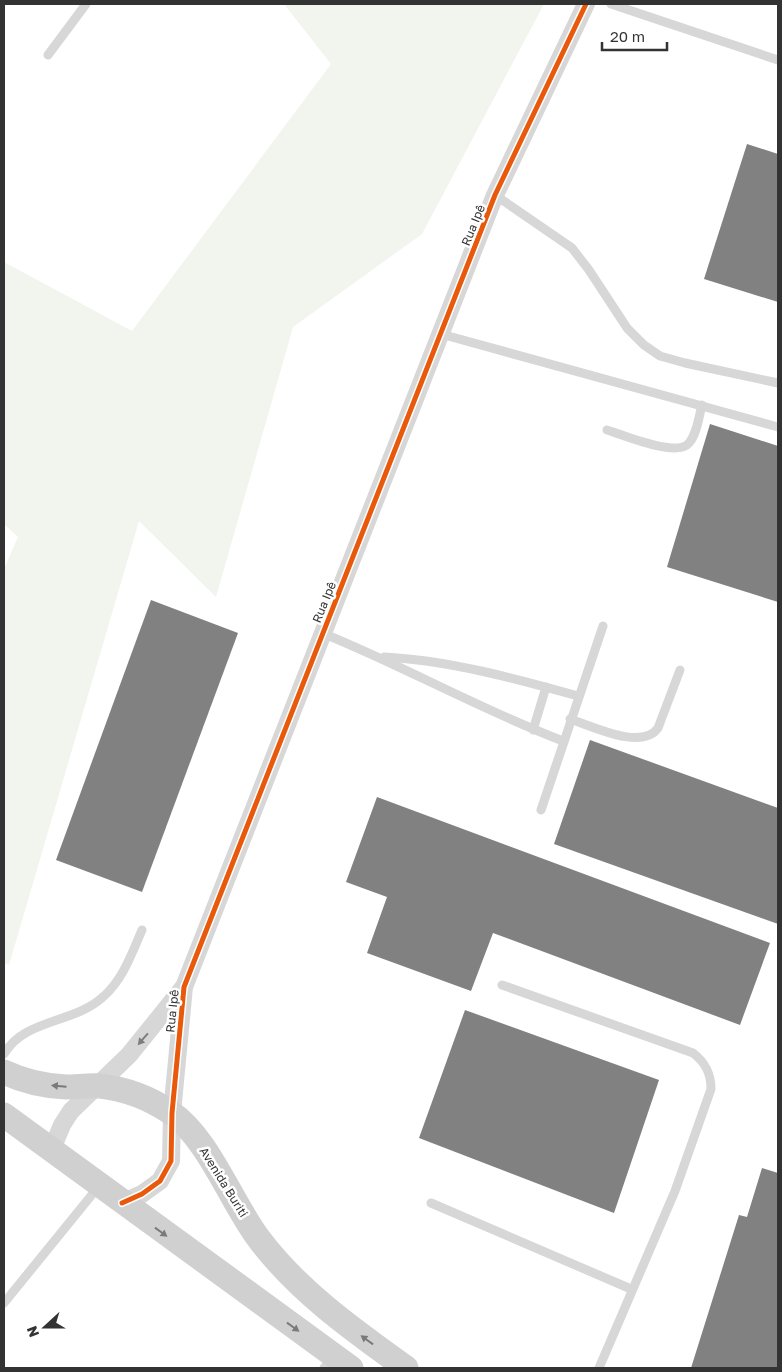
<svg xmlns="http://www.w3.org/2000/svg" width="782" height="1372" font-family="'Golos Text',sans-serif">
	<rect width="100%" height="100%" fill="#fff"/>
	<!-- green -->
	<polygon fill="#f1f5ed" points="284,4 544,4 422,234 293,327 216,597 139,521 9,965 4,963 4,569 18,537 4,524 4,262 132,331 331,64"/>
	<!-- building -->
	<g fill="#818181">
		<polygon points="747,144 778,154 778,302 704,279"/>
		<polygon points="710,424 778,446 778,602 667,567"/>
		<polygon points="151,600 238,633 142,892 56,860"/>
		<polygon points="590,740 778,808 778,924 554,844"/>
		<polygon points="377,797 770,943 740,1025 493,933 471,991 367,953 387,897 346,882"/>
		<polygon points="465,1010 659,1080 614,1213 419,1138"/>
		<polygon points="762,1168 778,1173 778,1368 691,1368 739,1215 747,1217"/>
	</g>
	<g fill="none" stroke-linecap="round" stroke-linejoin="round">
		<!-- lane -->
		<g stroke="#d7d7d7" stroke-width="9">
			<polyline points="611,4 778,60"/>
			<polyline points="48,55 86,4"/>
			<polyline points="495,195 572,248 589,270 627,328 644,345 660,356 685,363 778,383"/>
			<polyline points="441,334 778,427"/>
			<path d="M607 430C624 435 677 458 689 443 697 434 699 416 702 405"/>
			<path d="M322 633C404 666 481 710 563 741"/>
			<path d="M384 657C447 660 518 679 578 696"/>
			<path d="M570 719C592 726 642 751 658 728L680 670"/>
			<polyline points="533,730 546,687"/>
			<polyline points="541,810 603,626"/>
			<path d="M502 985 693 1053C706 1063 711 1074 711 1089L675 1191 599 1368"/>
			<path d="M4 1054C25 1018 75 1024 104 996 123 979 132 953 142 930"/>
			<polyline points="431,1203 631,1289"/>
			<polyline points="4,1303 99,1186"/>
			<polyline points="324,1368 333,1356"/>
		</g>
		<!-- street -->
		<g stroke="#d7d7d7" stroke-width="18">
			<polyline points="52,1149 62,1125 71,1111 129,1055 183,988"/>
			<polyline points="122,1203 142,1194 160,1181 171,1161 172,1113 184,987 495,195 586,4"/>
		</g>
		<!-- secondary -->
		<g stroke="#d0d0d0" stroke-width="25">
			<path d="M4 1072C23 1081 44 1086 66 1087 77 1087 89 1085 100 1086 126 1089 148 1097 170 1112 208 1137 231 1202 259 1239 298 1291 353 1330 406 1368"/>
			<polyline points="4,1115 351,1368"/>
		</g>
		<!-- cycleway casing -->
		<g stroke="#fff" stroke-width="8">
			<polyline id="cycleway" points="122,1203 142,1194 160,1181 171,1161 172,1113 184,987 495,195 586,4"/>
		</g>
		<!-- cycleway -->
		<use href="#cycleway" stroke="#e8590c" stroke-width="5"/>
	</g>
	<!-- one-way arrows -->
	<defs><path id="oneway-solid" d="M-6-.8H1V-3.2L6.5 0L1 3.2V.8H-6Z" transform="scale(1.25)"/></defs>
	<use fill="#7d7d7d" href="#oneway-solid" transform="translate(143 1039) rotate(131)"/>
	<g fill="#7a7a7a">
		<use href="#oneway-solid" transform="translate(59 1086) rotate(-175)"/>
		<use href="#oneway-solid" transform="translate(161 1232) rotate(36)"/>
		<use href="#oneway-solid" transform="translate(293 1327) rotate(36)"/>
		<use href="#oneway-solid" transform="translate(367 1340) rotate(-144)"/>
	</g>
	<g text-anchor="middle" dominant-baseline="central" stroke-width="5" stroke-linejoin="round" paint-order="stroke">
		<!-- street labels -->
		<g font-size="12" fill="#333" stroke="#fff">
			<text transform="translate(473 225) rotate(-68)">Rua Ipê</text>
			<text transform="translate(324 602) rotate(-68)">Rua Ipê</text>
			<text transform="translate(172 1011) rotate(-84)">Rua Ipê</text>
			<text transform="translate(224 1182) rotate(58)">Avenida Buriti</text>
		</g>
	</g>
	<!-- border -->
	<rect width="782" height="1372" fill="none" stroke="#333333" stroke-width="10"/>
	<!-- north arrow -->
	<g transform="translate(45 1327) rotate(249)" stroke="#ffffff" stroke-width="4" paint-order="stroke">
	<path d="M0-4L9 19L0 12L-9 19Z" fill="#333333"/>
	<text y="-8" font-size="14" font-weight="bold" text-anchor="middle" fill="#333333">N</text>
	</g>
	<!-- scale -->
	<path d="M602 42v8h65v-8" fill="none" stroke="#333333" stroke-width="2.5"/>
	<text x="610" y="42" font-size="15" fill="#333333" stroke="#ffffff" stroke-width="4" paint-order="stroke">20 m</text>
</svg>
